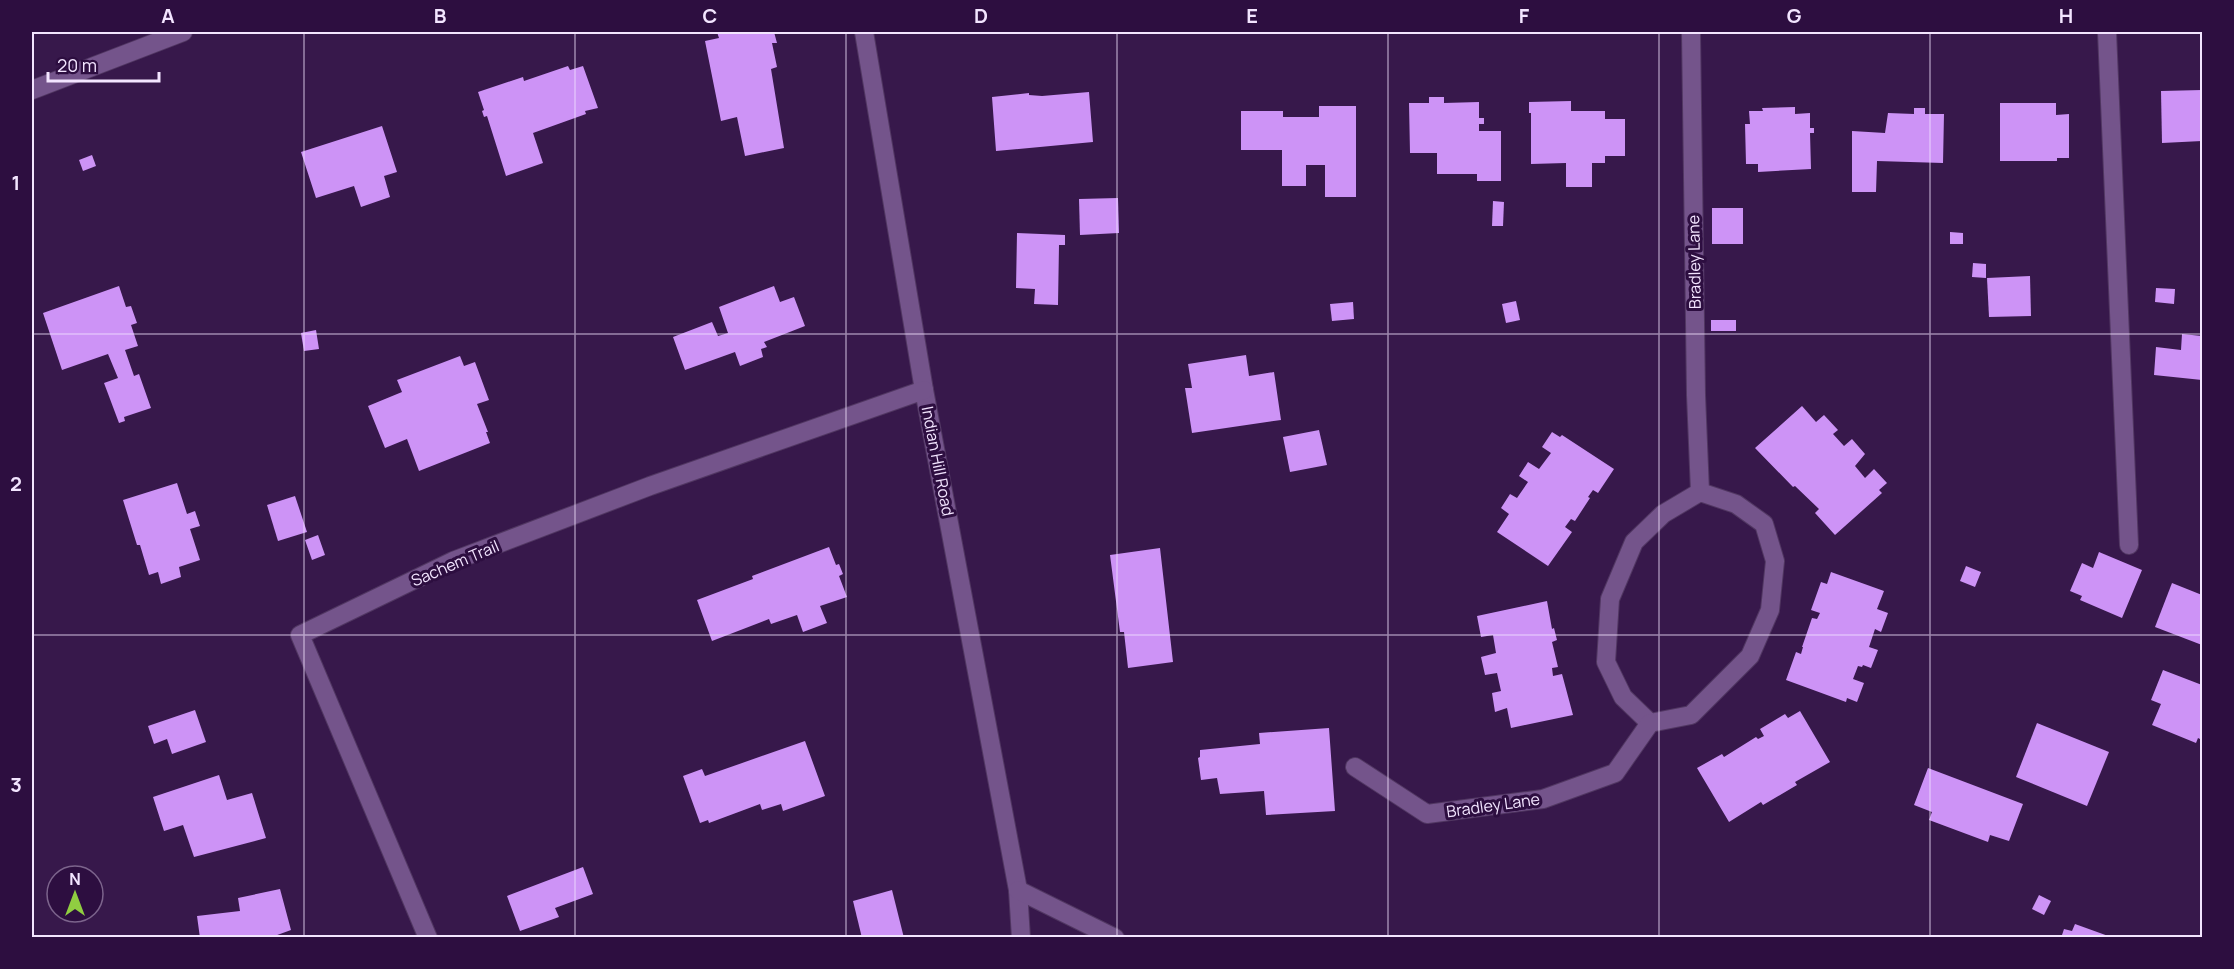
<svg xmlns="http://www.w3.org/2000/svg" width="2234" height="969" font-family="Manrope,sans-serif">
	<rect width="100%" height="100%" fill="#37184b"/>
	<!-- building -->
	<g fill="#cd93f6">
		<polygon points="717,32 774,32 777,43 772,43 777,67 771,69 784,148 745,156 737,117 721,121 705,41 719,38"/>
		<polygon points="568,66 570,70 583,66 598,108 585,111 586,114 533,133 543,163 506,176 487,116 484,117 482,111 484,110 478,92 523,77 524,81"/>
		<polygon points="2202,90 2202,141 2162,143 2161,91"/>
		<polygon points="1089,92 1093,142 996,151 992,97 1029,93 1029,95 1042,96"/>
		<polygon points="1429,97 1444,97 1444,103 1479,102 1479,118 1484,118 1484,124 1479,124 1479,131 1501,131 1501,181 1477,181 1477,174 1437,174 1437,153 1410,153 1409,103 1429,103"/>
		<polygon points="1571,101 1571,111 1605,111 1605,119 1625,119 1625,156 1605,156 1605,163 1592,163 1592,187 1566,187 1566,163 1531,164 1531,113 1529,113 1529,102"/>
		<polygon points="2000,103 2056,103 2056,115 2069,114 2069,158 2057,158 2057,161 2000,161"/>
		<polygon points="1319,106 1356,106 1356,197 1325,197 1325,165 1306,165 1306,186 1282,186 1282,150 1241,150 1241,111 1283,111 1283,117 1319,117"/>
		<polygon points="1795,107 1795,114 1810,113 1810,128 1814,128 1814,133 1810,133 1811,169 1758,172 1758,164 1746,164 1745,124 1750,124 1749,111 1763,111 1762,108"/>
		<polygon points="1914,108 1925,108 1925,114 1944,114 1943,163 1877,161 1876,192 1852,192 1852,131 1885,133 1888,113 1914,114"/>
		<polygon points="382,126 397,172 384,176 390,197 361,207 354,186 316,198 301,152"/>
		<polygon points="92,155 96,166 83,171 79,160"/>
		<polygon points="1118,198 1119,233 1080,235 1079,199"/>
		<polygon points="1493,201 1504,202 1503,226 1492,226"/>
		<rect x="1712" y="208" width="31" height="36"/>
		<polygon points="1950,232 1963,233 1963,244 1950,244"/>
		<polygon points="1017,233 1065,235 1065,245 1059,245 1058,305 1034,304 1035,289 1016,288"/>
		<polygon points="1973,263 1986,264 1986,278 1972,277"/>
		<polygon points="2030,276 2031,316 1989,317 1987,278"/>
		<polygon points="119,286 126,307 131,306 137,323 131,325 138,346 125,350 134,376 139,374 151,408 124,417 125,421 119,423 104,383 118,378 108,354 62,370 43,313"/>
		<polygon points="774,286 780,302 794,297 805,326 764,342 767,347 761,349 763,357 740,366 735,352 685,370 673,337 712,322 718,336 728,333 719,307"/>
		<polygon points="2156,288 2175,289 2174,304 2155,302"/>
		<polygon points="1516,301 1520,320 1506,323 1502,304"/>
		<polygon points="1353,302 1354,319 1332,321 1330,304"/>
		<rect x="1711" y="320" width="25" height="11"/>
		<polygon points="316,330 319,349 304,351 301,333"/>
		<polygon points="2182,334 2202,336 2202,380 2154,375 2156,347 2181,350"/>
		<polygon points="1246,355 1249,376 1274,372 1281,420 1192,433 1185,388 1192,388 1188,364"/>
		<polygon points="460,356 464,366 475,362 489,400 477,404 488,432 486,432 490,443 419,471 407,439 385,448 368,406 402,392 397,380"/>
		<polygon points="1802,406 1816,422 1824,415 1838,430 1833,434 1844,446 1852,439 1865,454 1855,466 1865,478 1874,469 1887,483 1879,490 1882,493 1835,535 1815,513 1819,509 1795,486 1793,487 1755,448"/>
		<polygon points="1319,430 1327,465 1290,472 1283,437"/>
		<polygon points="1552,432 1560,437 1562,435 1614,469 1598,493 1593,490 1588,497 1590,498 1575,521 1571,519 1565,527 1572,532 1548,566 1497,532 1509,514 1501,508 1510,494 1517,498 1528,482 1519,476 1528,462 1539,469 1551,453 1542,447"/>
		<polygon points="177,483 187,514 195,511 200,526 190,529 200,560 179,567 181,577 161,584 158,572 149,575 140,545 137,545 123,500"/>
		<polygon points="295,496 307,532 278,541 267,505"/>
		<polygon points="318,535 325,555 312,560 305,540"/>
		<polygon points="829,547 836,565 839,564 843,574 839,576 847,597 820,606 827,623 803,632 797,615 771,624 769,619 712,641 697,600 753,579 752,576"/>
		<polygon points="1160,548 1173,662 1128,668 1124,632 1120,632 1110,555"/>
		<polygon points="2099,552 2142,570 2122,618 2080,600 2082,596 2070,591 2082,563 2093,568"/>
		<polygon points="1966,566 1981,572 1975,587 1960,581"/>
		<polygon points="1831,572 1884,591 1877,609 1888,613 1881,632 1875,629 1869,647 1878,650 1871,668 1863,665 1862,667 1858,666 1853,679 1864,683 1857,702 1847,698 1846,702 1786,680 1796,652 1801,654 1803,647 1802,647 1812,618 1817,619 1820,613 1811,610 1821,582 1827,584"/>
		<polygon points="2172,583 2202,595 2202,645 2155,627"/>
		<polygon points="1547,601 1552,629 1554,628 1557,640 1552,642 1558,667 1552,668 1553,676 1562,674 1573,715 1511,728 1507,708 1495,712 1492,693 1501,691 1497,673 1485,675 1481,657 1496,653 1493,635 1481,637 1477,616"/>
		<polygon points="2163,670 2202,685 2202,740 2198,738 2196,743 2152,725 2161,704 2151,700"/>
		<polygon points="195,710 206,742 172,754 167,739 154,744 148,726"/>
		<polygon points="1800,711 1830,762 1795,782 1797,785 1763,805 1761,802 1729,822 1697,768 1722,754 1724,757 1756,737 1758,739 1764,736 1760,729 1785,714 1788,718"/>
		<polygon points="2037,723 2109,752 2087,806 2016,777"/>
		<polygon points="1329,728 1335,811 1266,815 1264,791 1220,794 1217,778 1201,780 1198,758 1200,757 1200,750 1260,744 1259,733"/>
		<polygon points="805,741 825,796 783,811 781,804 762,810 760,804 709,823 708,820 700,823 683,776 702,769 705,776"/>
		<polygon points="1928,768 2023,804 2009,841 1990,835 1988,842 1929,820 1932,812 1914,805"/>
		<polygon points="219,775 227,800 252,793 266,838 194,857 183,825 164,831 153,797"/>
		<polygon points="583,867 593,894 555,908 559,917 520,931 507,896"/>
		<polygon points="280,889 291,930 269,938 200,938 197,916 240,911 238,898"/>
		<polygon points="892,890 904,938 862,938 853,901"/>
		<polygon points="2039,895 2051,901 2044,915 2032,909"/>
		<polygon points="2075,924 2111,937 2111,938 2061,938 2064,929 2072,931"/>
	</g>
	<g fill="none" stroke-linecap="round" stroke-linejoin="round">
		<!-- service casing -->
		<g stroke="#513762" stroke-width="20">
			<polyline id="service" points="2107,32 2129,545"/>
		</g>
		<!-- minor casing -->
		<g stroke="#513762" stroke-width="20">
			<g id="minor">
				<polyline points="864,32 924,390 1018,890 1021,938"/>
				<polyline points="1691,32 1696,395 1700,492 1736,504 1764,524 1775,561 1770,610 1750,656 1691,715 1650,723 1623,697 1606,662 1610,599 1634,542 1663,514 1700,492"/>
				<polyline points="32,90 183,32"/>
				<polyline points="1355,767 1427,814 1543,799 1615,773 1650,723"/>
				<polyline points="1018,890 1115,938"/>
				<polyline points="428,938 300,635 453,561 650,486 924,390"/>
			</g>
		</g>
		<!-- service -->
		<use href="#service" stroke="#74548b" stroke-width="18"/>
		<!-- minor -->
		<use href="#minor" stroke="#74548b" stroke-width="18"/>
	</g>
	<!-- grid -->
	<path fill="none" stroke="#f3e5ff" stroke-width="1.5" stroke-opacity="0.55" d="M304 32V938M575 32V938M846 32V938M1117 32V938M1388 32V938M1659 32V938M1930 32V938M32 334H2202M32 635H2202"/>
	<g text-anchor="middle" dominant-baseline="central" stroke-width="6" stroke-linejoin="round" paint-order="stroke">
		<!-- street labels -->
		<g font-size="16" fill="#f3e5ff" stroke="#2d0e40">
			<text transform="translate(1694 262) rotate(-91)">Bradley Lane</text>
			<text transform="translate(938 461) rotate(79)">Indian Hill Road</text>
			<text transform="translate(455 563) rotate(-23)">Sachem Trail</text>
			<text transform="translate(1493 805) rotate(-8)">Bradley Lane</text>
		</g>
	</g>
	<!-- border -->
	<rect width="2234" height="969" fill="none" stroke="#2d0e40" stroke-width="66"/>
	<!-- north arrow -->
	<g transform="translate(75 894)"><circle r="28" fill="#2d0e40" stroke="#7c648c" stroke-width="1.5"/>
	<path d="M0-4.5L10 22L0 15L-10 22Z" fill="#90cd41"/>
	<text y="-9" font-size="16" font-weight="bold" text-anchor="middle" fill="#f3e5ff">N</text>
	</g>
	<!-- scale -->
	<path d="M48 72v9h111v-9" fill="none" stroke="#f3e5ff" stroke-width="3"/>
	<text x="57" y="72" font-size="18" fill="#f3e5ff" stroke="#2d0e40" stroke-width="4.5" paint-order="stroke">20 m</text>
	<rect x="33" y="33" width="2168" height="903" fill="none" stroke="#f3e5ff" stroke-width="2"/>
	<g font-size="20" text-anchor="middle" font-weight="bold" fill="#f3e5ff">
		<text x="168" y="23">A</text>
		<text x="440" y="23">B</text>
		<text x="710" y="23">C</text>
		<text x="981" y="23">D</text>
		<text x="1252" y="23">E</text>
		<text x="1524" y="23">F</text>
		<text x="1794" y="23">G</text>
		<text x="2066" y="23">H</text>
		<text x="16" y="190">1</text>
		<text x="16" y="491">2</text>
		<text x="16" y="792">3</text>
	</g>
</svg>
